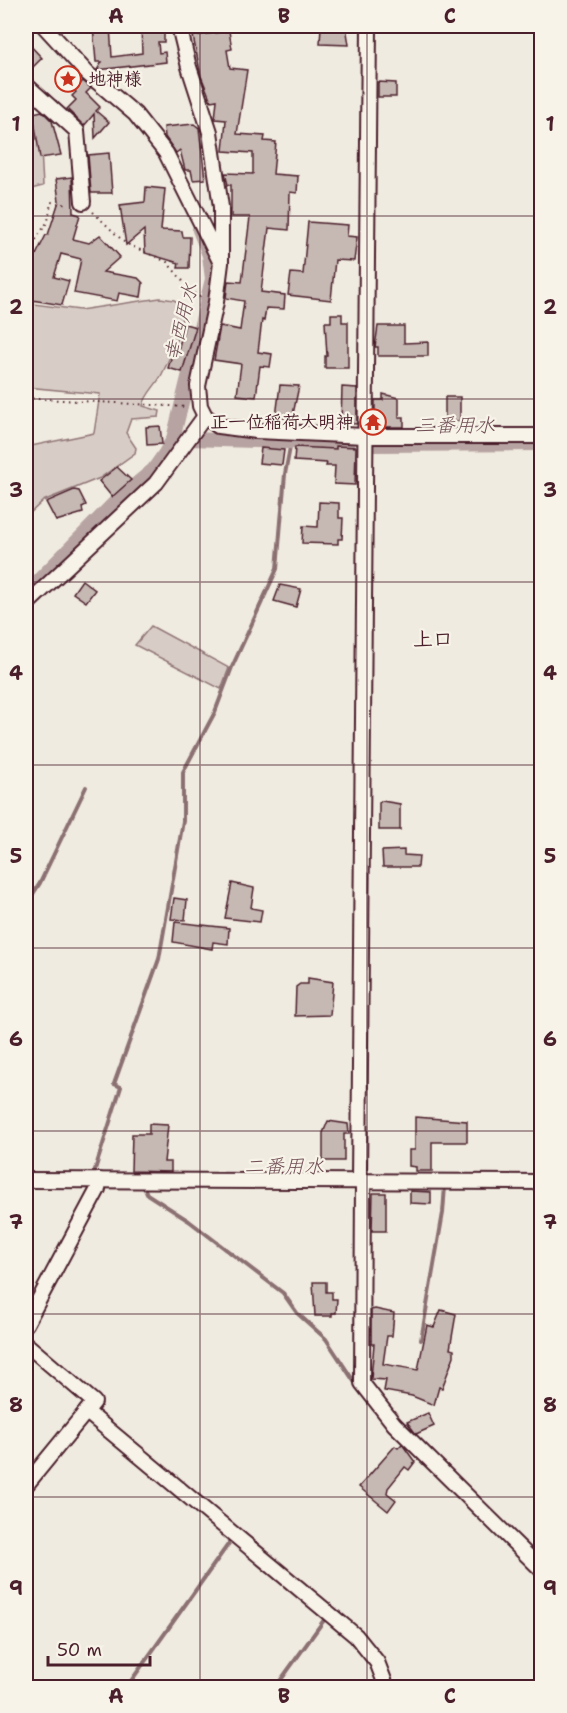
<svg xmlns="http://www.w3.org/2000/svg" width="567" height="1713" font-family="'Shantell Sans','Klee One',sans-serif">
	<rect width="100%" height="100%" fill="#f0ebe0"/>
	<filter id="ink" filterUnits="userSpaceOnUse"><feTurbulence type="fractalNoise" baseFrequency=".0167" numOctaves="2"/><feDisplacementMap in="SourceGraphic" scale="12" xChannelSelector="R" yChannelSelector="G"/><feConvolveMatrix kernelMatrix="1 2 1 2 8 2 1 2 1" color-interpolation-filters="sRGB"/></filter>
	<g filter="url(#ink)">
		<!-- green -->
		<g fill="#d8cdc6" stroke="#917678" stroke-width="1.5">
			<polygon points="26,96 33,102 41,150 43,186 27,190"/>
			<path d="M160 298 174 300 183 305C183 326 172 354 162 374 157 385 145 394 143 406L160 411 159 417 131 419 126 433 136 448 135 453 100 478 43 501 26 517V447L94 433 100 394 26 387V303L80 310Z"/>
			<polygon points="151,626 229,668 221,689 135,645"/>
		</g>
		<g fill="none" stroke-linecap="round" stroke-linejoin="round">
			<!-- stream -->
			<g stroke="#8b6f72" stroke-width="4">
				<polyline points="26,905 40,883 86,787"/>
				<polyline points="93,1176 121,1087 114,1084 159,959 183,821 183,772 215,712 232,667 277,569 285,474 291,442"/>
				<polyline points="143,1185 147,1194 189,1221 283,1293 297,1313 326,1339 357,1386"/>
				<polyline points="421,1340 443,1213 445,1186"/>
				<polyline points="126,1688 232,1539"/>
				<polyline points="275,1688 324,1620"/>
			</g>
			<!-- canal -->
			<g stroke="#b7a4a2" stroke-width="14">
				<polyline points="188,439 348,444"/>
				<polyline points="368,445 542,444"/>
				<polyline points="26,593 117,500 153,470 165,453 173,439 212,279 209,255 199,230"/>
			</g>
		</g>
		<!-- building -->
		<g fill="#c6b8b3" stroke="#4a1f2b" stroke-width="1.5">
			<polygon points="93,26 110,26 112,57 142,53 141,26 164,26 164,42 158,42 159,53 165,52 166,62 97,70 102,62 96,62"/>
			<polygon points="321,26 346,26 349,45 320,44"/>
			<polygon points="229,31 232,49 227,50 230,68 247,70 237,134 265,136 264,141 276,142 273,174 298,176 297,193 290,192 289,230 269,228 261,292 285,295 284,309 266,308 264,321 262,320 258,352 272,354 270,367 260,366 256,397 237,395 241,364 214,360 220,326 240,330 244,301 226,298 228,281 242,282 250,217 231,217 231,185 228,185 225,173 253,174 253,153 223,151 226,120 215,119 217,100 211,101 201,76 193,36"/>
			<polygon points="26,41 42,58 26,74"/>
			<polygon points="83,81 91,88 86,93 100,107 96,111 109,122 95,138 94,114 84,126 67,109 76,100 72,96 76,92 74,90"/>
			<polygon points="378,82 396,83 396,97 378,97"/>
			<polygon points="42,111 52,121 61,155 40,158 33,113"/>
			<polygon points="194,124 199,128 205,179 193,180 191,170 185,170 180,150 176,153 165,137 164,127"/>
			<polygon points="109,153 112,193 91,193 88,155"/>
			<polygon points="72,177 73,213 80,215 73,239 89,243 100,235 120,257 103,272 138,278 143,283 141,297 119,293 117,301 74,293 81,259 61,254 54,277 69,281 62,305 26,299 28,271 46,235 48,235 59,201 56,179"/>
			<polygon points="146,187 165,189 161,230 182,231 183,237 190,237 189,268 178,268 179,263 145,253 144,230 126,245 120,205 145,202"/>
			<polygon points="308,222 348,225 347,236 357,237 354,261 335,260 331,300 288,295 291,273 303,274"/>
			<polygon points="331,314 342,314 342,322 348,322 348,368 325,368 325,356 327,356 325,322 331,322"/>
			<polygon points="185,324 196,327 182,372 168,368 174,349 178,350"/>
			<polygon points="378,326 404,326 404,343 428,342 428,356 378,356 378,347 375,347"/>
			<polygon points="280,385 299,386 292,419 276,417"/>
			<polygon points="342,387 357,388 357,424 341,423"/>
			<polygon points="383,394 399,398 399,417 404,417 404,427 381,427 381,418 375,418 375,400 383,400"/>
			<rect x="445" y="397" width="15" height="24"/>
			<polygon points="160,426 162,444 147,445 146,427"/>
			<polygon points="336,446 356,447 355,485 334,484 335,466 326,466 327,463 294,461 295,447 336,449"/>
			<polygon points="261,448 284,450 282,465 259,463"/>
			<polygon points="117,467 131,480 112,497 99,481"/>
			<polygon points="74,490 79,491 86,505 82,507 83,513 56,521 46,502"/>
			<polygon points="319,502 339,503 339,518 343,518 342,539 338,539 338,544 302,543 303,526 318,527"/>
			<polygon points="82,580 95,590 86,602 73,593"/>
			<polygon points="280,585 301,589 296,607 274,601"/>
			<polygon points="382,801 400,804 400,830 379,830 379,803"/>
			<polygon points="404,850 404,855 419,856 418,867 383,867 382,851"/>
			<polygon points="232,883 254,888 251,908 262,910 260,922 225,918"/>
			<polygon points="174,898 187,900 185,920 171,919"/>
			<polygon points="175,922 229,928 228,944 213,942 212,949 173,942"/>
			<polygon points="308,978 333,982 330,1015 295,1016 296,987 300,984 308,984"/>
			<polygon points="415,1117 467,1121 467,1142 432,1142 432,1171 416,1171 416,1167 409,1166 409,1150 415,1150"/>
			<polygon points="328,1121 348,1124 349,1134 344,1134 344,1161 323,1161 323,1133"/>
			<polygon points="149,1124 168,1125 164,1162 171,1162 171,1172 131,1171 132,1134 149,1134"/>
			<polygon points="410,1191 431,1192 431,1204 410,1203"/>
			<polygon points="373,1193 386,1193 386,1231 372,1231"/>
			<polygon points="313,1282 326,1282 326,1292 332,1292 332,1299 337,1299 336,1313 332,1313 332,1316 315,1316"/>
			<polygon points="375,1309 394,1313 392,1336 387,1336 383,1364 418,1370 427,1325 434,1327 441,1310 456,1314 450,1349 454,1350 454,1356 442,1388 439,1387 434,1405 412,1396 384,1391 386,1380 371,1379 374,1344 371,1344 371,1310"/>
			<polygon points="428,1413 434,1426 416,1434 407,1422"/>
			<polygon points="402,1444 415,1462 409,1470 405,1467 388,1488 387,1493 396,1500 388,1511 359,1487 395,1446 398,1448"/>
		</g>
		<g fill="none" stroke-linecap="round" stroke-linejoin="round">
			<!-- minor casing -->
			<g stroke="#4a1f2b" stroke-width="18">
				<g id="minor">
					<polyline points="44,26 88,74 135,114 166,153 220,261"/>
					<polyline points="179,26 189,67 210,132 221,207 221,263 216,302 198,386 200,406 205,416 218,426 257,431 365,436 542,436"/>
					<polyline points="26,85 77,131 83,202"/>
					<polyline points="26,605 156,483 205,416"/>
					<polyline points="26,1180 542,1182"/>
					<polyline points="359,1180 369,26"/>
					<polyline points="363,1180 362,1383 394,1424 542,1570"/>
					<polyline points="26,1324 98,1189 99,1180"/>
					<polyline points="26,1344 94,1402 26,1485"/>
					<polyline points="87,1412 356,1636 377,1662 387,1688"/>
				</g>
			</g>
			<!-- path -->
			<g stroke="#4a1f2b" stroke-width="2" stroke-dasharray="1.5 4.5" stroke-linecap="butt">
				<polyline points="93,212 125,243 167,262 193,293 204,299"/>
				<polyline points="26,255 48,221 51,202 69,205"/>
				<polyline points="26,398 187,407"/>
			</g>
			<!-- minor -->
			<use href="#minor" stroke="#f7f3e8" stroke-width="14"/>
		</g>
	</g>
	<!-- grid -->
	<path fill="none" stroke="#4a1f2b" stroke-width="1.5" stroke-opacity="0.55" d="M200 26V1688M367 26V1688M26 216H542M26 399H542M26 582H542M26 765H542M26 948H542M26 1131H542M26 1314H542M26 1497H542"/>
	<!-- icons -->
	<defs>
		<g id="sight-ring" transform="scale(1.35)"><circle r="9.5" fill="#f7f3e8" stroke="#c8321e" stroke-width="1.5"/><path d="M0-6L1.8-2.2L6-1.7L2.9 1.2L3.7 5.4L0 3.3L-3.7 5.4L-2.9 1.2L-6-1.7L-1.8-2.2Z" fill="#c8321e"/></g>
		<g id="temple-ring" transform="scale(1.35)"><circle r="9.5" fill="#f7f3e8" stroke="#c8321e" stroke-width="1.5"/><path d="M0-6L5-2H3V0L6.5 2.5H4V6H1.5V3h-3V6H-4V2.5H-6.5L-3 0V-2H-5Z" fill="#c8321e"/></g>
	</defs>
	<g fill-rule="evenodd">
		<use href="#sight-ring" x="68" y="79"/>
		<use href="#temple-ring" x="373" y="422"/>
	</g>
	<g text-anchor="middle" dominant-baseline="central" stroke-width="4.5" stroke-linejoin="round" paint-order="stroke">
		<!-- poi labels -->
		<g font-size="18" font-weight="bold" fill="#4a1f2b" stroke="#f7f3e8" text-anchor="start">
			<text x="88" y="79">地神様</text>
			<text x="354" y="422" text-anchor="end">正一位稲荷大明神</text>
		</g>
		<!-- water labels -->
		<g font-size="20" font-style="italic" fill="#704e55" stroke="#f7f3e8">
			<text transform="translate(181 322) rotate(-76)">幸西用水</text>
			<text x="455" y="425">三番用水</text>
			<text x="284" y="1166">二番用水</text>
		</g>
		<!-- neighbourhood labels -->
		<g font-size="20" font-weight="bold" fill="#4a1f2b" stroke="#f7f3e8">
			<text x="433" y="639">上口</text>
		</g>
	</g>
	<!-- margin -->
	<rect width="567" height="1713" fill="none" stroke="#f7f3e8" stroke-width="66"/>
	<!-- scale -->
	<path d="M48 1656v9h102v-9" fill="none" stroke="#4a1f2b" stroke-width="3"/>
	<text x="57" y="1656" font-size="18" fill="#4a1f2b" stroke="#f7f3e8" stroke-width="4.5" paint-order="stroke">50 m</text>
	<rect x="33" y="33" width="501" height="1647" fill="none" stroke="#4a1f2b" stroke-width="2"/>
	<g font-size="20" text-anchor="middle" font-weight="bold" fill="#4a1f2b">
		<text x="116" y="23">A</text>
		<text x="284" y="23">B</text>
		<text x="450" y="23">C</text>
		<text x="16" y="131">1</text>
		<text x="550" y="131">1</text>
		<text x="16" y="314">2</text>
		<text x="550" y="314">2</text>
		<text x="16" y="497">3</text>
		<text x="550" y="497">3</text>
		<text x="16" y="680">4</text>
		<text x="550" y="680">4</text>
		<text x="16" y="863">5</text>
		<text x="550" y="863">5</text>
		<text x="16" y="1046">6</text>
		<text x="550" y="1046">6</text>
		<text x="16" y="1229">7</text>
		<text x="550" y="1229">7</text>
		<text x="16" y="1412">8</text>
		<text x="550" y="1412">8</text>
		<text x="16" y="1595">9</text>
		<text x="550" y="1595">9</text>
		<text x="116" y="1703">A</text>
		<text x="284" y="1703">B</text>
		<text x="450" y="1703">C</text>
	</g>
</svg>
